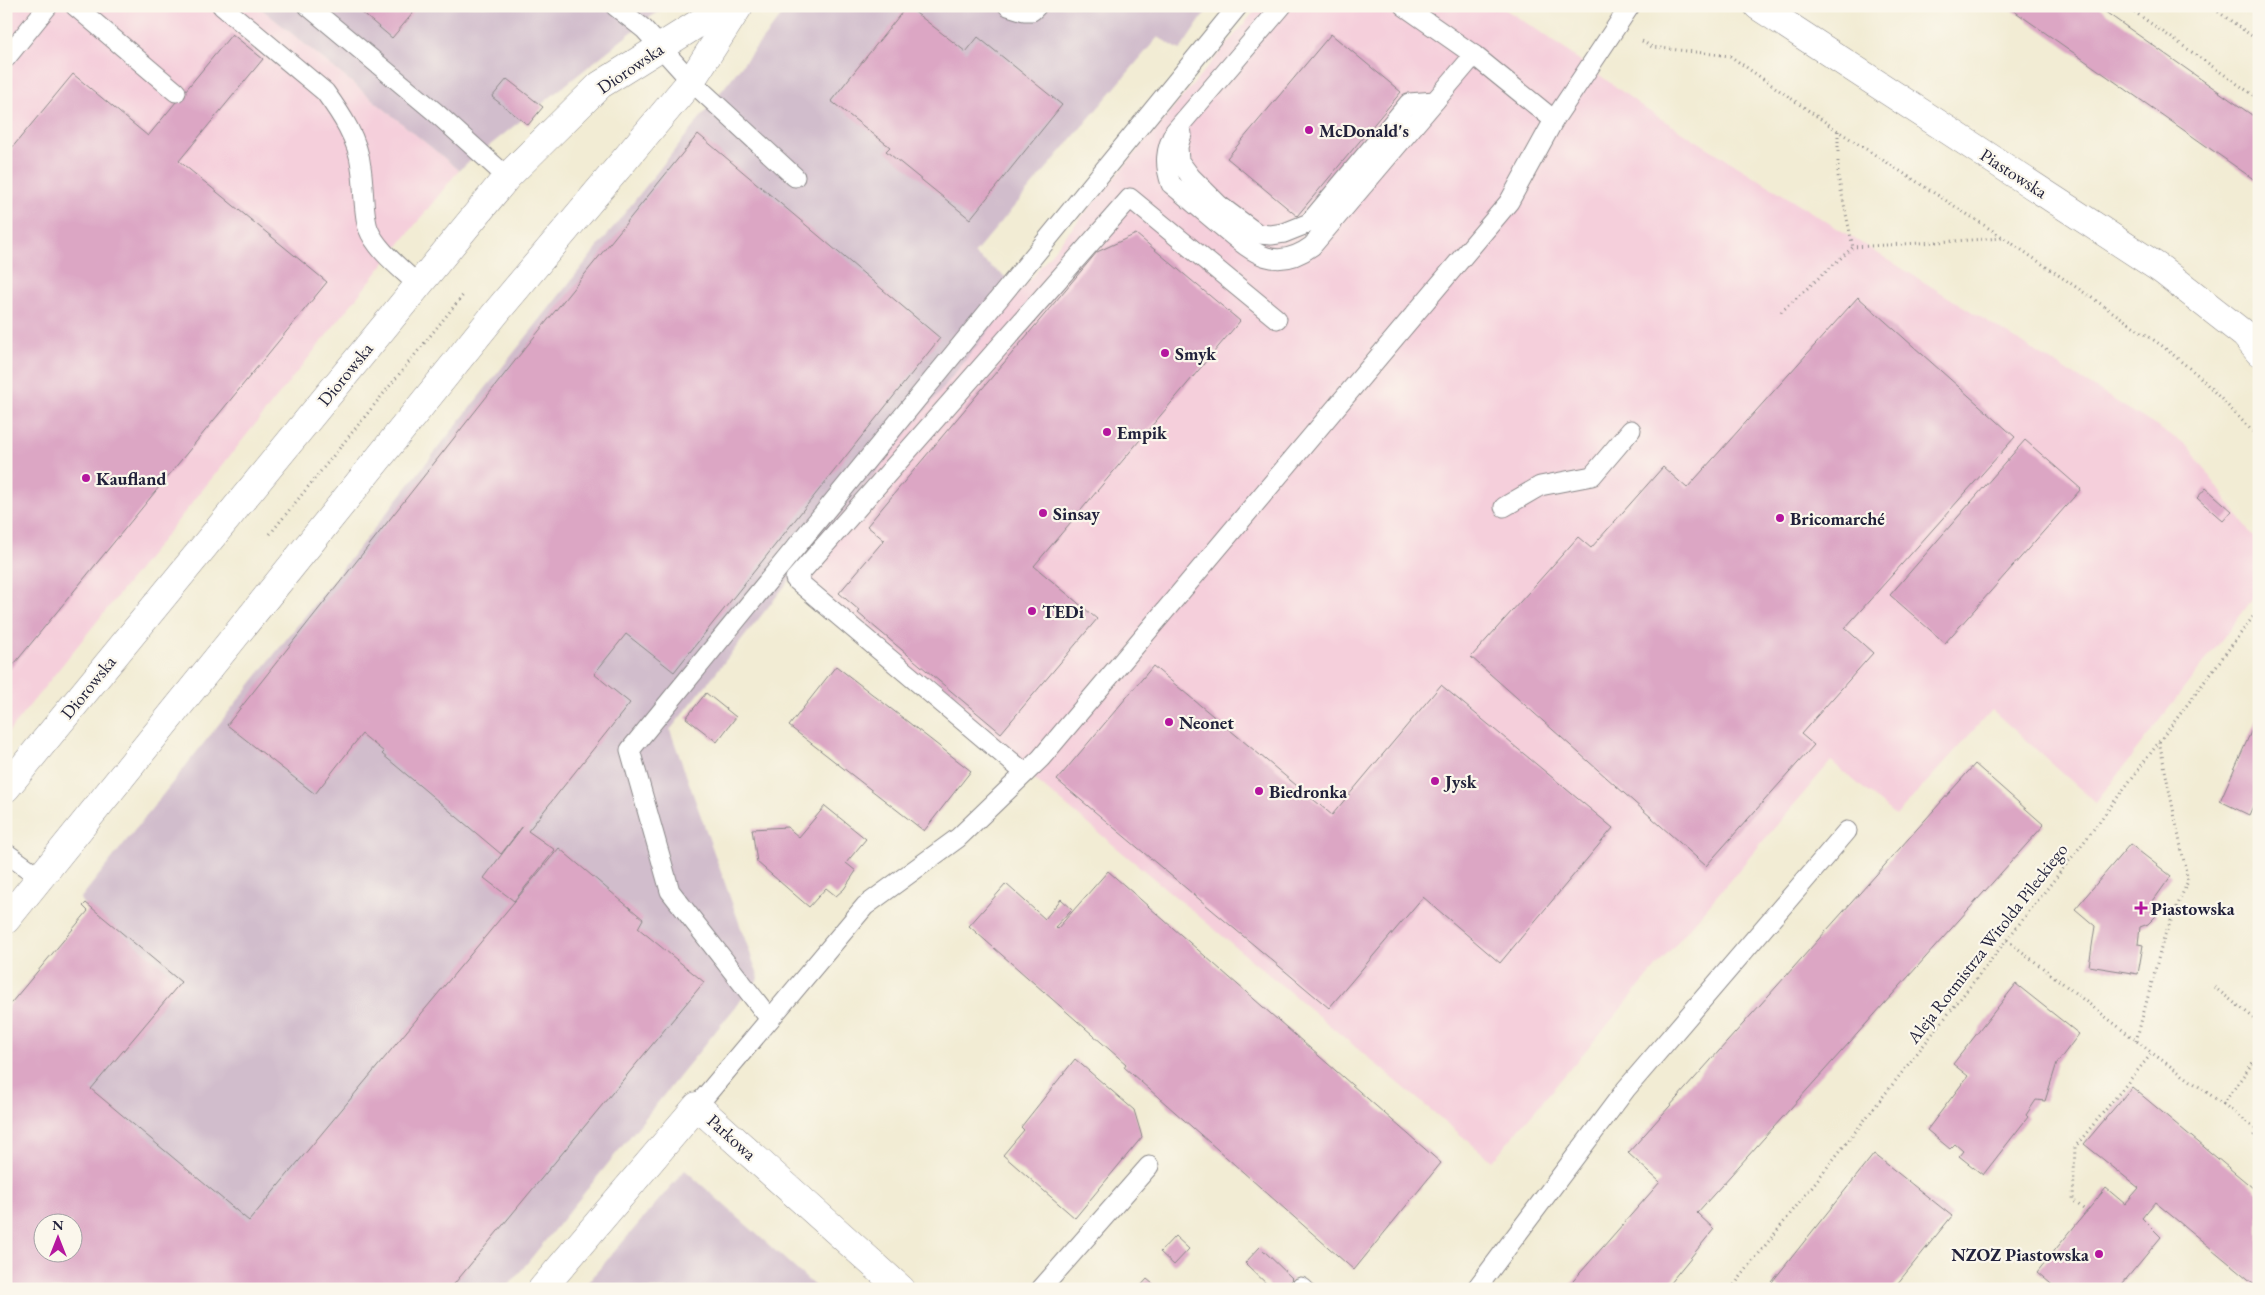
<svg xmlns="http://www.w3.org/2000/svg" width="2265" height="1295" font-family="'EB Garamond',serif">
	<rect width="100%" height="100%" fill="#fbf7ec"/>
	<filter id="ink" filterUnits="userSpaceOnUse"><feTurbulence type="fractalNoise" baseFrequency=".02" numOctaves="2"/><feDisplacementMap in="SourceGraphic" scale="10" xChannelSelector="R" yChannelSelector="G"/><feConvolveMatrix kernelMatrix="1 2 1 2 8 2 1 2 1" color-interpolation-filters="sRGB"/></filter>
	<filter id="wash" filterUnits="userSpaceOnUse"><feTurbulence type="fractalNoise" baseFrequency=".0096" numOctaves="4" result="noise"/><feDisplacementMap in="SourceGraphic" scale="20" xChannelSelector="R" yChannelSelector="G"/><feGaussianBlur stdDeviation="1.12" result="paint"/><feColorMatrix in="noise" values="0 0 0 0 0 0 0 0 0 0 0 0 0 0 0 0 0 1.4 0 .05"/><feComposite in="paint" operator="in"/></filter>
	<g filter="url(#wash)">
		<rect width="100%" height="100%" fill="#f2ecd4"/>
		<!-- built -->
		<g fill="#f5cfdb">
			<polygon points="6,6 258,6 459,170 6,735"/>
			<polygon points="1259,6 1500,6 1548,37 1647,110 2188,446 2259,545 2259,591 2096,803 1992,710 1896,816 1831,761 1492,1161 790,575 1053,251"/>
		</g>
		<!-- industrial -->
		<g fill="#d1bdcc" fill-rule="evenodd">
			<polygon points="258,6 669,6 653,15 459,170"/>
			<path d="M789 6H1210L1180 50 1158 37 974 254 1022 289 670 730 759 978 506 1289H6V1009L88 911 80 899ZM42 1222H72V1252H42Z"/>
			<polygon points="685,1170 818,1289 582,1289"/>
		</g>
		<g id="blocks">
			<!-- building -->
			<g fill="#dca6c4" fill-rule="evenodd">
				<polygon points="354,6 419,6 392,38"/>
				<polygon points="907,6 966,52 978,37 1062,105 970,219 886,151 890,147 831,101"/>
				<polygon points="2007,6 2097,6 2259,120 2259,183"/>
				<polygon points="232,34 263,59 179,161 327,282 6,674 6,155 73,74 148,136"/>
				<polygon points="1331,34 1401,92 1297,216 1227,158"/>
				<polygon points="507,79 543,107 528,125 492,97"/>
				<polygon points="698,134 940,338 674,672 626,634 594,674 630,703 528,831 555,850 514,901 484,878 523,826 501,854 382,754 384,752 362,734 315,794 227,725 522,352"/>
				<polygon points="1136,234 1240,321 1034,566 1097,619 1001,733 858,613 860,611 839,593 884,540 867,526 1097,252"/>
				<polygon points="1858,297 2015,437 1845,628 1873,653 1801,734 1814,745 1706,866 1471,657 1578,537 1591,548 1663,467 1687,488"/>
				<polygon points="2025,440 2081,489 1945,643 1890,595"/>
				<polygon points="2206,488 2232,511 2223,521 2197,498"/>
				<polygon points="836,666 971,771 924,831 789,726"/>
				<polygon points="1153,666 1332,815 1441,685 1613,828 1500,963 1423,897 1329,1008 1057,780"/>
				<polygon points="706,693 736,717 717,742 686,718"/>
				<polygon points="2259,714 2259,793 2249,815 2220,801"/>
				<polygon points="1975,764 2044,825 1697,1213 1714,1229 1665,1289 1566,1289 1660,1182 1628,1153"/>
				<polygon points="825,806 866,839 846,863 856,871 844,889 836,896 826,888 809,907 757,862 752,829 787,827 799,837"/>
				<polygon points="2130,844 2171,876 2153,901 2156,916 2148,924 2140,927 2138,944 2143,945 2138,974 2089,966 2095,926 2075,909"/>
				<path d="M559 848 643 919 638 928 704 982 450 1289H6V1009L88 911 83 906 86 903 181 982 91 1089 249 1221ZM42 1222H72V1252H42Z"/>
				<polygon points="1108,871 1441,1163 1354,1270 1124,1067 1126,1064 969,926 1006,884 1045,919 1061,899 1072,909 1055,927 1057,929"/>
				<polygon points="2016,984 2079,1034 2057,1063 2045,1101 2036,1100 2026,1115 2028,1117 1983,1175 1959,1156 1963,1151 1955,1144 1950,1149 1927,1130 1968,1076 1953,1064"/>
				<polygon points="1075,1059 1134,1110 1142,1137 1075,1218 1003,1155 1024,1130 1021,1127"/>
				<polygon points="2132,1087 2259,1193 2259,1288 2155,1202 2142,1218 2161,1237 2118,1289 2057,1289 2037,1272 2106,1188 2125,1204 2139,1188 2084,1144"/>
				<polygon points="1874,1154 1952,1216 1893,1289 1780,1289 1772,1282"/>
				<polygon points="1175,1236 1189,1249 1174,1265 1160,1252"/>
				<polygon points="1260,1247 1293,1279 1284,1289 1272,1289 1245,1263"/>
				<polygon points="1147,1279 1159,1289 1138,1289"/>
			</g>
		</g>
	</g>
	<g filter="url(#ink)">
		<use href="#blocks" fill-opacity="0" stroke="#8a8788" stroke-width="1"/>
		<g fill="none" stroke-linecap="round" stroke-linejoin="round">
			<!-- service casing -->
			<g stroke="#8a8788" stroke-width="21">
				<g id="service">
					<polyline points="75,6 176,92"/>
					<path d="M222 6 325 92C341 114 358 139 361 167 364 184 363 212 368 228 376 250 402 269 418 285"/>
					<polyline points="308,6 434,111 507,177"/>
					<polyline points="615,6 644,29 691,81 795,177"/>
					<polyline points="1008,6 1024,11 1032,11 1037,6"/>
					<path d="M1282 6 1175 131C1165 150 1164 164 1171 184 1188 198 1204 212 1221 226 1251 251 1274 274 1312 246L1474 55"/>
					<polyline points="1404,6 1474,55 1554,120"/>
					<polyline points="6,58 48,6"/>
					<polyline points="1182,134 1178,147 1179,161 1191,177 1219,205 1258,234 1271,235 1284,233 1309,223 1409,103 1435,101"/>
					<polyline points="1504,507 1540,486 1592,476 1631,430"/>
					<polyline points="1025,773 795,579 1130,198 1277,319"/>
					<polyline points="6,853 41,878"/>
					<polyline points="770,1019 670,891 630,750 1238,6"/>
					<polyline points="697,1106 865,906 958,838 1041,758 1509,202 1554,120 1630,6"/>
					<polyline points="1301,1287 1304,1289"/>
					<polyline points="1041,1289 1149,1166"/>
					<polyline points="1476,1289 1626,1089 1847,831"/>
				</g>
			</g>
			<!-- minor casing -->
			<g stroke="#8a8788" stroke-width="29">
				<g id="minor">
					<polyline points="6,788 507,177 600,85 726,6"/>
					<polyline points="6,920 499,309 691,81 739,6"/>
					<polyline points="542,1289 697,1106 901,1289"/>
				</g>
			</g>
			<!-- tertiary casing -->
			<g stroke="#8a8788" stroke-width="29">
				<polyline id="tertiary" points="1758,6 2162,270 2245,335 2259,352"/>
			</g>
			<!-- path -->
			<g stroke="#8a8788" stroke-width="3" stroke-dasharray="1 4" stroke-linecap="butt">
				<polyline points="2126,6 2259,99"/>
				<polyline points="2210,6 2259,41"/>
				<polyline points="1642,41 1652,47 1730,56 1838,131 2004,238 2161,345 2199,376 2259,438"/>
				<polyline points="1838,131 1838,176 1853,247"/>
				<polyline points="1781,312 1853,247 2003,238"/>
				<polyline points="270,534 464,294"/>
				<polyline points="2007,940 2152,1053"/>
				<polyline points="2214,987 2259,1022"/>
				<polyline points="2136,1041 2164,937 2188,881 2159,741"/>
				<polyline points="2223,1104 2258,1130 2253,1137 2259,1141"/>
				<polyline points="2087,1212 2073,1200 2075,1147 2152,1053 2223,1104 2259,1054"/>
				<polyline points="1731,1289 2084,842 2259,609"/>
			</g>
			<!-- service -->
			<use href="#service" stroke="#fff" stroke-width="19"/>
			<!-- minor -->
			<use href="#minor" stroke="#fff" stroke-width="28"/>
			<!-- tertiary -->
			<use href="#tertiary" stroke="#fff" stroke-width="28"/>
		</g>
	</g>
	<!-- markers -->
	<g fill="#b5179e" stroke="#fbf7ec" stroke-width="2">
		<circle cx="1309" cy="130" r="5"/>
		<circle cx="1165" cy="353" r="5"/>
		<circle cx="1107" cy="432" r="5"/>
		<circle cx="86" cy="478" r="5"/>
		<circle cx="1043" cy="513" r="5"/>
		<circle cx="1780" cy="518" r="5"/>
		<circle cx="1032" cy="611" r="5"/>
		<circle cx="1169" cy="722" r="5"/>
		<circle cx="1435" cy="781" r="5"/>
		<circle cx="1259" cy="791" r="5"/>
		<path d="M2138.5 900.5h5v5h5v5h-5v5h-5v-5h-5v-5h5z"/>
		<circle cx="2099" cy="1254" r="5"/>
	</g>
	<g text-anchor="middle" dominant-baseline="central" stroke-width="4.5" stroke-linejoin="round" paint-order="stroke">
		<!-- street labels -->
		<g font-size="18" fill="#22223b" stroke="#fbf7ec">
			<text transform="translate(630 68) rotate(-34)">Diorowska</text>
			<text transform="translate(2014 173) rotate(33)">Piastowska</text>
			<text transform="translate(345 374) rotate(-51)">Diorowska</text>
			<text transform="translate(88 687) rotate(-51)">Diorowska</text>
			<text transform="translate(1987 943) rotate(-52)">Aleja Rotmistrza Witolda Pileckiego</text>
			<text transform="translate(732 1137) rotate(42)">Parkowa</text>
		</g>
		<!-- poi labels -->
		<g font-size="18" font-weight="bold" fill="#22223b" stroke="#fbf7ec" text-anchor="start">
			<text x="1319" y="130">McDonald's</text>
			<text x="1175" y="353">Smyk</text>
			<text x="1117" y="432">Empik</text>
			<text x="96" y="478">Kaufland</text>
			<text x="1053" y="513">Sinsay</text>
			<text x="1790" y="518">Bricomarché</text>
			<text x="1042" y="611">TEDi</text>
			<text x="1179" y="722">Neonet</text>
			<text x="1445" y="781">Jysk</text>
			<text x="1269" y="791">Biedronka</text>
			<text x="2151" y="908">Piastowska</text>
			<text x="2089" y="1254" text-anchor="end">NZOZ Piastowska</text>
		</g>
	</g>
	<!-- margin -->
	<rect width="2265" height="1295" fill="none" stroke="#fbf7ec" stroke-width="25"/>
	<!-- north arrow -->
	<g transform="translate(58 1238)"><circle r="24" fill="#fbf7ec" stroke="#a4a2a5"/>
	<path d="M0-4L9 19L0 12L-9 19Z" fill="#b5179e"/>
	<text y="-8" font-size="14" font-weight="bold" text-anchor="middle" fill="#22223b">N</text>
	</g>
</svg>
